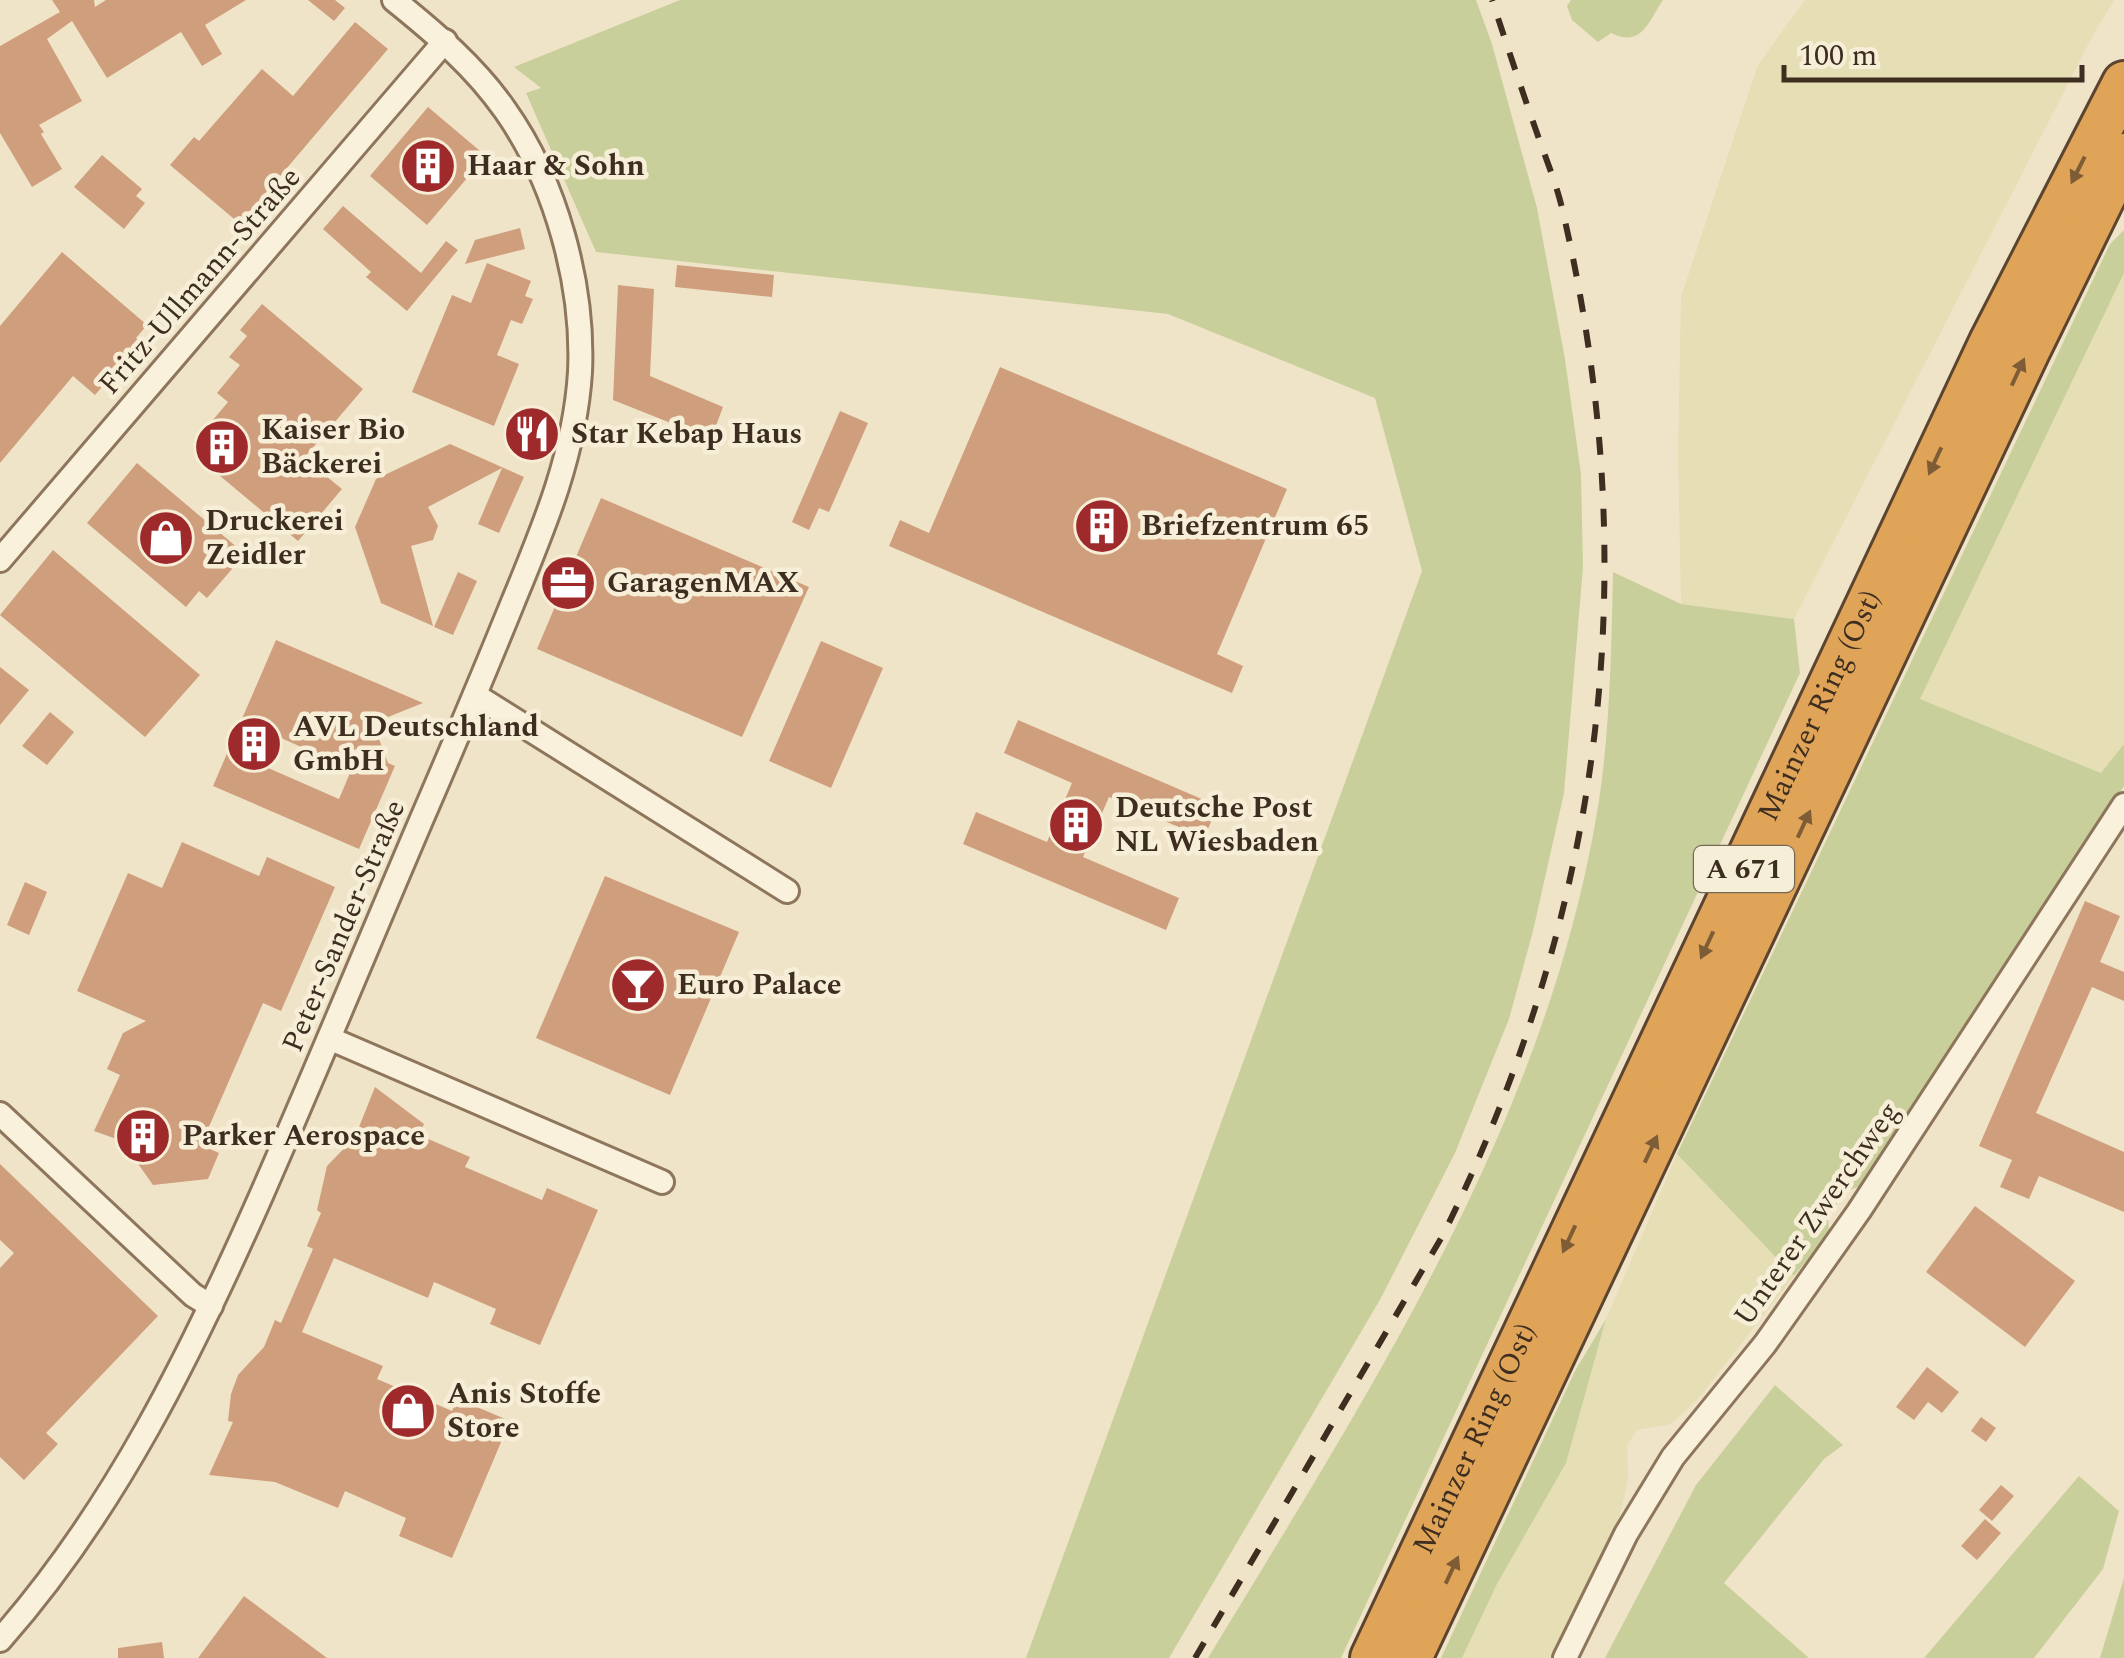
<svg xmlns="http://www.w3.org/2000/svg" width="2124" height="1658" font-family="Spectral,serif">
	<rect width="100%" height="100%" fill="#f0e4c8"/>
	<!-- farmland -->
	<g fill="#e6deb5">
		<polygon points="1805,0 2114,0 2092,37 1794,619 1681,604 1678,454 1681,297 1758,65"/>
		<polygon points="2124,273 2124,744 2102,773 1920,699"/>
		<polygon points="1677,1154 1794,1276 1698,1399 1671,1424 1637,1430 1627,1446 1628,1478 1618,1527 1555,1658 1462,1658 1497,1584 1566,1463 1606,1319"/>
	</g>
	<!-- green -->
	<g fill="#c9cf9b">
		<polygon points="680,0 1476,0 1492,44 1537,208 1565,359 1581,474 1583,567 1564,793 1533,931 1509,1019 1455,1153 1381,1298 1169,1658 1026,1658 1422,571 1375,398 1168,314 596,252 526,93 541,88 514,67"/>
		<path d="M1571 0H1663C1648 22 1642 48 1611 33L1598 42 1572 20 1567 6Z"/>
		<polygon points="2124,230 2124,273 1920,699 2101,773 2124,744 2124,786 1865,1184 1845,1192 1828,1217 1829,1233 1794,1276 1677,1154 2110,244"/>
		<path d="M1613 572 1681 604 1794 619 1800 673 1341 1658H1208C1365 1398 1536 1138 1593 835 1610 749 1611 660 1613 572Z"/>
		<polygon points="1606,1319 1566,1463 1497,1584 1462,1658 1441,1658 1575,1371"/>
		<polygon points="1775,1385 1843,1445 1824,1459 1724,1583 1809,1658 1605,1658 1696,1485"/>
		<polygon points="2079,1476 2119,1511 2103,1569 2034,1658 1924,1658"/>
		<polygon points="2124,1578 2124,1658 2100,1658"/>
	</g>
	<!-- building -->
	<g fill="#cf9f7d" fill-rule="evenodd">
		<polygon points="52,0 94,0 95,7 106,0 246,0 205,25 222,54 202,66 181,32 107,78 72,21 47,39 82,101 39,125 44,132 41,134 62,169 32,187 0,133 0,46 60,12"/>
		<polygon points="308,0 335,0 345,8 334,21"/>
		<polygon points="355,22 388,49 264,195 252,210 253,217 246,217 240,224 170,165 194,137 199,141 262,69 293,96"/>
		<polygon points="428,107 486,156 427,225 370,176"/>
		<polygon points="102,155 142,189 136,196 145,203 124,229 74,187"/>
		<polygon points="343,206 421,273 446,241 458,250 407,311 366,277 371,272 323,229"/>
		<polygon points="520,228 525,249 465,264 475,240"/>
		<polygon points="62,252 147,325 136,338 140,342 95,395 73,376 0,463 0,326"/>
		<polygon points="487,263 531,281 525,296 533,299 522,324 511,320 497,355 519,364 494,426 412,392 452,295 471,303"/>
		<polygon points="677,265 774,275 772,297 675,287"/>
		<polygon points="618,285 654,289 650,376 723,407 711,439 613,400"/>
		<polygon points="262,304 363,389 304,458 342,489 298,541 195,455 208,439 201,434 228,402 217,393 240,365 229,357 247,336 240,330"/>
		<polygon points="1000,367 1287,489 1217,654 1243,666 1232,693 889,546 900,520 929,533"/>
		<polygon points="840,411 868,423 829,512 819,508 809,530 792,522"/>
		<polygon points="450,444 524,477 499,533 478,524 502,468 428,507 438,526 433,540 411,546 433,626 381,603 355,527 376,479"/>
		<polygon points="137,463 245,554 207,598 199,591 186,607 87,523"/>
		<polygon points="601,498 809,587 742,737 537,649"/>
		<polygon points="53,550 200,675 145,737 0,615"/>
		<polygon points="458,572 477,581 453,635 434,627"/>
		<path d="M276 640 423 703 373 723 388 763 395 766 359 849 213 786ZM279 737 299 746 308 769 361 747 339 799 266 767Z"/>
		<polygon points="821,641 883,668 831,788 769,761"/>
		<polygon points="0,667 29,690 0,725"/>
		<polygon points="50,712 74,732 47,765 22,746"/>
		<polygon points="1018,720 1218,806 1204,838 1109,797 1083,857 1179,898 1166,930 963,844 976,812 1047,842 1072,783 1004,753"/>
		<polygon points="182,842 259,876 267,857 335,887 281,1011 263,1003 201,1145 219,1153 208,1179 153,1185 122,1141 94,1131 120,1075 107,1069 123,1033 146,1021 77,991 128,873 162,888"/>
		<polygon points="605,876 739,932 670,1095 536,1038"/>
		<polygon points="25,882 47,892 29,935 7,925"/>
		<polygon points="2085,901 2120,916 2100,962 2124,972 2124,1001 2092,987 2036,1113 2124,1152 2124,1212 2039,1176 2029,1199 2000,1187 2012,1160 1979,1146"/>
		<polygon points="375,1087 424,1124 419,1135 470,1157 465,1167 542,1200 547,1188 598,1210 540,1345 490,1324 496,1309 434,1282 428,1298 334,1258 302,1332 383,1366 377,1379 452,1411 458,1399 510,1421 452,1558 399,1536 406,1518 345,1491 338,1508 275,1482 209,1475 233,1422 228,1421 231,1394 238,1375 264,1347 275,1320 281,1323 313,1249 307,1246 321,1213 317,1210 327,1166 355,1137"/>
		<polygon points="0,1164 158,1316 46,1433 58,1444 24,1480 0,1457 0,1268 14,1253 0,1240"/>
		<polygon points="1975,1206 2075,1281 2025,1347 1926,1272"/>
		<polygon points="1927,1367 1959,1392 1942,1413 1928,1402 1914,1420 1896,1407"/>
		<polygon points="1981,1417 1996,1428 1986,1442 1971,1431"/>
		<polygon points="2001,1485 2014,1496 1992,1521 1979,1510"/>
		<polygon points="1985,1519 2001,1533 1977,1560 1961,1546"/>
		<polygon points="244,1596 327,1658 198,1658"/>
		<polygon points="162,1642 164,1658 118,1658 118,1648"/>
	</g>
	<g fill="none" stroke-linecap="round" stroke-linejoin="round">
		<!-- minor casing -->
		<g stroke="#8d765c" stroke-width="28">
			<g id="minor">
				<polyline points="0,560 445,41"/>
				<polyline points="475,695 787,891"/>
				<polyline points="331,1039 662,1182"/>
				<polyline points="0,1114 193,1295 211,1306"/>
				<path d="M0 1640C115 1510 191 1354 261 1196 315 1073 367 947 420 823 452 749 483 676 513 602 544 527 575 454 580 372 584 285 556 182 505 110 475 67 435 33 394 0"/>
				<polyline points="1565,1658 1626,1534 1673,1457 1765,1344 1859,1211 2124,805"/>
			</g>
		</g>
		<!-- motorway casing -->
		<g stroke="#5b4430" stroke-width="48">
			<g id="motorway">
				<path id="s1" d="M1372 1658 1991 342 2124 83"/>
				<polyline points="1410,1658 2028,351 2124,155"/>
			</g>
		</g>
		<!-- minor -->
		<use href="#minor" stroke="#faf1dc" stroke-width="22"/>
		<!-- motorway -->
		<use href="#motorway" stroke="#e0a458" stroke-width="42"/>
		<!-- rail -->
		<path stroke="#3d2e20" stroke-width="6" stroke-dasharray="18 18" stroke-linecap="butt" d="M1195 1658 1443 1235C1605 907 1646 565 1562 208 1556 183 1546 159 1538 136 1522 91 1507 45 1492 0"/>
	</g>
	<!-- one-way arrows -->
	<defs><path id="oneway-solid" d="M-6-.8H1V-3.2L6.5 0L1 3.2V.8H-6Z" transform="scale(2.5)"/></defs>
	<g fill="#7e5d36">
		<use href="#oneway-solid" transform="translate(2078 170) rotate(117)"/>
		<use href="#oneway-solid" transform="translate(2018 372) rotate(-65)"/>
		<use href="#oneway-solid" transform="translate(1935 461) rotate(115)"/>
		<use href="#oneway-solid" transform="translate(1804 824) rotate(-65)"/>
		<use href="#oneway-solid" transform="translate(1707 945) rotate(115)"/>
		<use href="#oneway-solid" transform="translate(1651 1149) rotate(-65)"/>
		<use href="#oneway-solid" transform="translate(1569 1239) rotate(115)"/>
		<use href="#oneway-solid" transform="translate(1452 1570) rotate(-65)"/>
	</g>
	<!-- icons -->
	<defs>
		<g id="building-disc" transform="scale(2.875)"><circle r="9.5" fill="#9e2a2b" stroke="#f7eed8"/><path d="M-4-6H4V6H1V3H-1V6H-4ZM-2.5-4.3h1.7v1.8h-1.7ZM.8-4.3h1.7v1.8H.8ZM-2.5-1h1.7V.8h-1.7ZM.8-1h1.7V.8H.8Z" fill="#fff"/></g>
		<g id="restaurant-disc" transform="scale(2.875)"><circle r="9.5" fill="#9e2a2b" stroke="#f7eed8"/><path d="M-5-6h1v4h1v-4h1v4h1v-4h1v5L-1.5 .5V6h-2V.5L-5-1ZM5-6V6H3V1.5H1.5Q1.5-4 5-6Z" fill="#fff"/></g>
		<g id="shop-disc" transform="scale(2.875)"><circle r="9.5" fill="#9e2a2b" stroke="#f7eed8"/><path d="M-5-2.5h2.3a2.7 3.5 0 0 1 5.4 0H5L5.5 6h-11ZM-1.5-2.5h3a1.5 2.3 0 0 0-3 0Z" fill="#fff"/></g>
		<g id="office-disc" transform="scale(2.875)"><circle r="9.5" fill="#9e2a2b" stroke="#f7eed8"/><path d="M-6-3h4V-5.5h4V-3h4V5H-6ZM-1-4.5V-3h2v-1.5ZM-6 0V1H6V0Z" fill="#fff"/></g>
		<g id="bar-disc" transform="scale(2.875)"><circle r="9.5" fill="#9e2a2b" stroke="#f7eed8"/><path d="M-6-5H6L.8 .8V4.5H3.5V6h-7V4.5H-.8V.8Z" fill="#fff"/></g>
	</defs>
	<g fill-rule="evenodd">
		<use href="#building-disc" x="428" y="166"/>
		<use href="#restaurant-disc" x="532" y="434"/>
		<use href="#building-disc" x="222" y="447"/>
		<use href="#building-disc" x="1102" y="526"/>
		<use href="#shop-disc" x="166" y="538"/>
		<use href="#office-disc" x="568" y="583"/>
		<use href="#building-disc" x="254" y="744"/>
		<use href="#building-disc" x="1076" y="825"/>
		<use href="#bar-disc" x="638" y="985"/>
		<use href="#building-disc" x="143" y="1136"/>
		<use href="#shop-disc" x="408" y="1411"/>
	</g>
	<g text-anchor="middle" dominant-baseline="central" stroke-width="9" stroke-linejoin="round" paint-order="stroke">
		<!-- shield labels -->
		<rect fill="#f7eed8" stroke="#756857" stroke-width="2.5" x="1694" y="846" width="100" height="46" rx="8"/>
		<g font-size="28" font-weight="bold" fill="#3d2e20">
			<text x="1744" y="869">A 671</text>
		</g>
		<!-- poi labels -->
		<g font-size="30" font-weight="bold" fill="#3d2e20" stroke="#f7eed8" text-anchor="start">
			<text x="467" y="166">Haar &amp; Sohn</text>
			<text x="261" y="430">Kaiser Bio<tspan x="261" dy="34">Bäckerei</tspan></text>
			<text x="571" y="434">Star Kebap Haus</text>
			<text x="205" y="521">Druckerei<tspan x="205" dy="34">Zeidler</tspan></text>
			<text x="1141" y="526">Briefzentrum 65</text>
			<text x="607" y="583">GaragenMAX</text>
			<text x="293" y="727">AVL Deutschland<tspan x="293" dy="34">GmbH</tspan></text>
			<text x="1115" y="808">Deutsche Post<tspan x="1115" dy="34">NL Wiesbaden</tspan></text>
			<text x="677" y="985">Euro Palace</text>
			<text x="182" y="1136">Parker Aerospace</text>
			<text x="447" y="1394">Anis Stoffe<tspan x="447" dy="34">Store</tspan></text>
		</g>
		<!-- street labels -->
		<g font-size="30" fill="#3d2e20" stroke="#f7eed8">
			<text transform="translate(200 281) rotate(-49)">Fritz-Ullmann-Straße</text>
			<text stroke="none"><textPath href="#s1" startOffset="1052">Mainzer Ring (Ost)</textPath></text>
			<text transform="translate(344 926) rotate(-67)">Peter-Sander-Straße</text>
			<text transform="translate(1817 1214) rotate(-55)">Unterer Zwerchweg</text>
			<text stroke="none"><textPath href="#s1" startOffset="242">Mainzer Ring (Ost)</textPath></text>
		</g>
	</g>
	<!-- scale -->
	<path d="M1784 65v15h298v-15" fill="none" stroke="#3d2e20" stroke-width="5"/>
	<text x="1799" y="65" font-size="30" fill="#3d2e20" stroke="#f7eed8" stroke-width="8" paint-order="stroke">100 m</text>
</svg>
